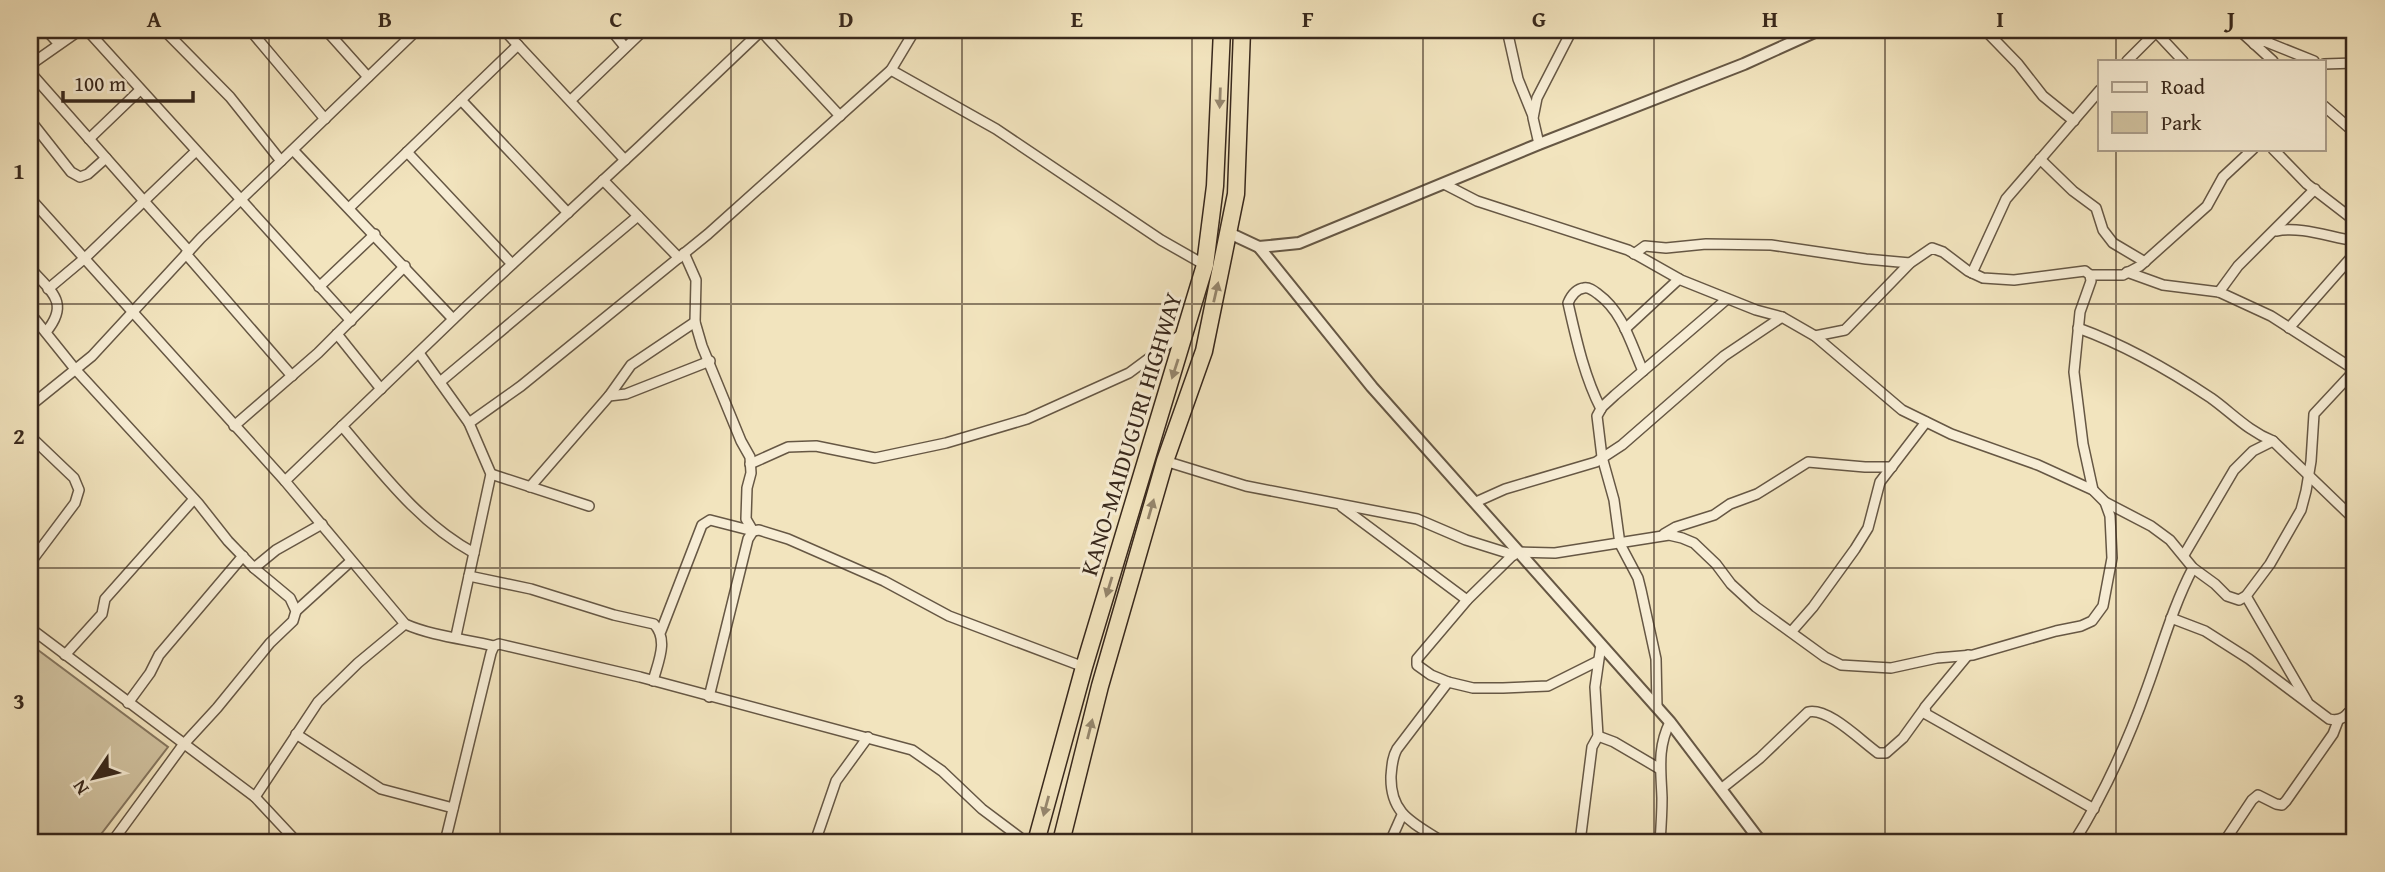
<svg xmlns="http://www.w3.org/2000/svg" width="2385" height="872" font-family="'Gentium Book Plus',serif">
	<rect width="100%" height="100%" fill="#f2e4be"/>
	<filter id="stains"><feTurbulence type="fractalNoise" baseFrequency=".00286" numOctaves="4"/><feColorMatrix values="0 0 0 0 .2 0 0 0 0 .09 0 0 0 0 .02 0 0 0 .5 -.17"/></filter>
	<radialGradient id="worn" r=".72"><stop offset=".6" stop-color="#630" stop-opacity="0"/><stop offset="1" stop-color="#630" stop-opacity=".3"/></radialGradient>
	<!-- green -->
	<polygon fill="#d2c4a2" stroke="#85765f" stroke-width="2" points="30,644 168,747 95,842 30,842"/>
	<g fill="none" stroke-linecap="round" stroke-linejoin="round">
		<!-- minor casing -->
		<g stroke="#665744" stroke-width="12">
			<g id="minor">
				<polyline points="46,30 59,44"/>
				<polyline points="87,30 351,321"/>
				<polyline points="164,30 230,97 281,161"/>
				<polyline points="250,30 325,119"/>
				<polyline points="326,30 368,77"/>
				<polyline points="504,30 625,160"/>
				<polyline points="611,30 625,47"/>
				<polyline points="1507,30 1518,79 1533,116"/>
				<polyline points="1985,30 2018,64 2043,96 2074,121"/>
				<polyline points="2154,30 2183,61"/>
				<polyline points="2239,30 2273,61"/>
				<polyline points="761,31 840,116"/>
				<polyline points="2264,41 2276,30"/>
				<polyline points="2254,44 2264,41 2314,61"/>
				<polyline points="2127,61 2156,32 2162,30"/>
				<polyline points="2324,64 2355,63"/>
				<polyline points="30,65 80,30"/>
				<polyline points="891,70 996,129 1161,240 1205,265"/>
				<polyline points="30,72 144,201 195,152"/>
				<polyline points="461,100 568,213"/>
				<polyline points="571,100 644,30"/>
				<polyline points="2324,106 2355,133"/>
				<polyline points="30,120 71,172 80,177 88,174 106,158"/>
				<polyline points="89,139 140,90"/>
				<polyline points="1539,144 1533,118 1537,98 1572,30"/>
				<polyline points="2273,149 2307,184 2355,221"/>
				<polyline points="293,150 453,319"/>
				<polyline points="407,152 512,264"/>
				<polyline points="2040,159 2073,191 2096,208 2103,230 2113,243 2145,262"/>
				<polyline points="603,180 679,258"/>
				<polyline points="1444,184 1477,201 1628,250 1681,280 1756,310 1782,317 1815,336 1902,410 1951,434 2038,465 2093,490 2105,502 2151,526 2170,540 2193,568 2215,584 2227,596 2239,600 2246,596 2270,564 2301,510 2306,491 2311,461 2314,414 2355,370 2271,316 2219,292 2163,285 2127,272"/>
				<path d="M30 198 285 481 405 624C432 636 465 639 494 646"/>
				<polyline points="349,208 518,45"/>
				<path d="M2276 231C2301 226 2329 237 2355 241"/>
				<polyline points="684,253 696,280 695,322 702,346 741,441 750,457 751,473 747,488 746,519 753,531"/>
				<polyline points="186,254 292,376"/>
				<polyline points="1634,254 1645,246 1666,248 1706,244 1771,245 1866,259 1910,263"/>
				<path d="M30 268C50 291 71 302 46 332"/>
				<polyline points="1972,273 2006,199 2100,90"/>
				<polyline points="2090,275 2123,275 2140,266 2207,206 2223,177 2253,149"/>
				<polyline points="319,287 375,234"/>
				<polyline points="48,289 85,258 144,201 189,251"/>
				<polyline points="2219,292 2238,266 2315,189"/>
				<polyline points="30,313 75,369 198,503 228,541 254,568 290,598 296,611 293,621 270,643 217,708 183,745 112,842"/>
				<path d="M2078 328C2125 345 2169 370 2211 398 2232 413 2248 431 2273 441L2355 520"/>
				<polyline points="2289,328 2355,253"/>
				<polyline points="1625,329 1679,279"/>
				<polyline points="337,334 381,389"/>
				<polyline points="1815,336 1845,330 1910,263 1932,248 1943,252 1968,271 1983,278 2014,280 2085,271 2090,275 2091,281 2080,312 2074,372 2083,444 2093,490"/>
				<polyline points="419,353 469,423"/>
				<polyline points="440,382 638,216"/>
				<polyline points="609,396 631,365 695,322"/>
				<polyline points="30,406 92,356 201,238 417,30"/>
				<path d="M1601 409C1584 376 1576 338 1568 303 1571 296 1576 289 1584 288 1589 287 1594 291 1598 294 1623 312 1631 344 1643 371"/>
				<polyline points="234,426 318,353 405,266"/>
				<path d="M342 426C382 473 419 523 474 553"/>
				<polyline points="30,436 74,478 79,490 75,503 30,563"/>
				<polyline points="1165,461 1246,486 1417,519 1466,540 1514,555"/>
				<polyline points="750,464 788,447 816,446 875,458 946,443 1027,419 1129,373 1183,333"/>
				<polyline points="491,474 589,506"/>
				<polyline points="285,481 467,306 639,147 762,30"/>
				<polyline points="530,487 609,396 626,394 710,361"/>
				<polyline points="1476,502 1505,489 1596,462 1622,445 1724,356 1782,317"/>
				<polyline points="1342,507 1467,600"/>
				<polyline points="1664,534 1676,527 1714,515 1730,504 1757,494 1808,462 1865,467 1892,467"/>
				<polyline points="2184,555 2234,470 2253,451 2273,441"/>
				<polyline points="254,568 276,550 322,524"/>
				<path d="M469 576 531 589 614 615 654 624C669 640 658 662 653 681"/>
				<polyline points="2246,596 2307,701"/>
				<polyline points="296,611 351,561"/>
				<path d="M2171 618 2205 631 2249 659 2329 719C2342 722 2347 715 2355 706"/>
				<polyline points="30,628 255,797 297,842"/>
				<polyline points="661,631 702,525 710,520 753,531 759,530 788,539 884,581 949,616 1084,667"/>
				<polyline points="1792,631 1813,607 1855,549 1868,528 1880,482 1926,422"/>
				<polyline points="456,636 491,474 469,423 521,386 708,234 891,70 915,30"/>
				<polyline points="65,655 102,614 105,599 194,499"/>
				<polyline points="1968,655 1925,707 1926,714 2094,809"/>
				<polyline points="1598,661 1548,686 1503,688 1473,688 1448,682 1431,675 1417,665 1417,659 1467,600 1516,552 1555,553 1669,535 1682,538 1694,543 1716,564 1731,584 1756,607 1825,657 1841,665 1891,668 1937,658 1973,655 2056,631 2081,626 2092,621 2103,606 2112,558 2110,516 2105,502"/>
				<polyline points="709,697 748,539 753,531"/>
				<polyline points="128,703 150,673 159,655 243,556"/>
				<polyline points="1657,707 1656,659 1641,590 1638,578 1620,544 1614,500 1602,457 1597,416 1602,407 1615,395 1727,299"/>
				<polyline points="2348,713 2355,723"/>
				<polyline points="296,734 381,789 453,808"/>
				<polyline points="1598,736 1614,742 1660,769"/>
				<path d="M1721 789 1760 758 1808 712C1828 707 1861 741 1878 753H1886L1903 738 1924 709"/>
				<polyline points="255,797 318,702 358,663 405,624"/>
				<polyline points="445,842 491,653 494,646 499,644 640,677 912,750 942,771 982,809 1026,842"/>
				<polyline points="815,842 836,781 868,737"/>
				<polyline points="1390,842 1402,815"/>
				<path d="M1443 842C1414 823 1390 815 1391 776 1392 766 1392 758 1397 749L1448 682"/>
				<polyline points="1580,842 1592,747 1598,736 1595,687 1601,645"/>
				<path d="M1660 842C1661 828 1662 813 1662 798 1661 770 1657 748 1670 722"/>
				<path d="M2074 842C2104 794 2128 741 2147 688 2162 647 2173 606 2193 568"/>
				<polyline points="2224,842 2252,800 2258,795 2276,804 2282,805 2286,801 2333,734 2338,721"/>
			</g>
		</g>
		<!-- tertiary casing -->
		<g stroke="#665744" stroke-width="14">
			<g id="tertiary">
				<polyline points="1227,232 1259,247 1372,387 1670,722 1761,842"/>
				<polyline points="1259,247 1299,243 1539,144 1744,64 1819,30"/>
			</g>
		</g>
		<!-- trunk casing -->
		<g stroke="#38281c" stroke-width="19">
			<g id="trunk">
				<polyline points="1036,842 1084,667 1205,265 1215,186 1222,30"/>
				<polyline points="1061,842 1100,686 1165,461 1204,351 1236,194 1242,30"/>
			</g>
		</g>
		<!-- minor -->
		<use href="#minor" stroke="#f7edd5" stroke-width="9"/>
		<!-- tertiary -->
		<use href="#tertiary" stroke="#f7edd5" stroke-width="10"/>
		<!-- trunk -->
		<use href="#trunk" stroke="#f2e4be" stroke-width="16"/>
	</g>
	<!-- one-way arrows -->
	<defs><path id="oneway-solid" d="M-6-.8H1V-3.2L6.5 0L1 3.2V.8H-6Z" transform="scale(1.75)"/></defs>
	<g fill="#95866d">
		<use href="#oneway-solid" transform="translate(1220 98) rotate(92)"/>
		<use href="#oneway-solid" transform="translate(1216 292) rotate(-77)"/>
		<use href="#oneway-solid" transform="translate(1175 369) rotate(108)"/>
		<use href="#oneway-solid" transform="translate(1151 509) rotate(-74)"/>
		<use href="#oneway-solid" transform="translate(1109 587) rotate(107)"/>
		<use href="#oneway-solid" transform="translate(1090 729) rotate(-76)"/>
		<use href="#oneway-solid" transform="translate(1046 806) rotate(105)"/>
	</g>
	<!-- grid -->
	<path fill="none" stroke="#38281c" stroke-width="2" stroke-opacity="0.55" d="M269 30V842M500 30V842M731 30V842M962 30V842M1192 30V842M1423 30V842M1654 30V842M1885 30V842M2116 30V61M2116 149V842M30 304H2355M30 568H2355"/>
	<g text-anchor="middle" dominant-baseline="central" stroke-width="6" stroke-linejoin="round" paint-order="stroke">
		<!-- street labels -->
		<g font-size="24" fill="#38281c" stroke="#f7edd5">
			<text transform="translate(1131 434) rotate(-73)">KANO-MAIDUGURI HIGHWAY</text>
		</g>
	</g>
	<!-- margin -->
	<rect width="2385" height="872" fill="none" stroke="#f2e4be" stroke-width="77"/>
	<!-- legend -->
	<rect x="2098" y="60" width="228" height="91" fill="#f7edd5" stroke="#ab9e8b" stroke-width="2"/>
	<rect x="2112" y="82" width="35" height="10" fill="#f7edd5" stroke="#ab9e8b" stroke-width="2"/>
	<text x="2161" y="94" font-size="21" fill="#38281c">Road</text>
	<rect x="2112" y="112" width="35" height="21" fill="#d2c4a2" stroke="#ab9e8b" stroke-width="2"/>
	<text x="2161" y="130" font-size="21" fill="#38281c">Park</text>
	<!-- north arrow -->
	<g transform="translate(94 778) rotate(235)" stroke="#f7edd5" stroke-width="5" paint-order="stroke">
	<path d="M0-5L12 26L0 18L-12 26Z" fill="#38281c"/>
	<text y="-10" font-size="19" font-weight="bold" text-anchor="middle" fill="#38281c">N</text>
	</g>
	<!-- scale -->
	<path d="M63 91v10h130v-10" fill="none" stroke="#38281c" stroke-width="3.5"/>
	<text x="74" y="91" font-size="21" fill="#38281c" stroke="#f7edd5" stroke-width="5" paint-order="stroke">100 m</text>
	<rect x="38" y="38" width="2308" height="796" fill="none" stroke="#38281c" stroke-width="2.5"/>
	<g font-size="23" text-anchor="middle" font-weight="bold" fill="#38281c">
		<text x="154" y="27">A</text>
		<text x="385" y="27">B</text>
		<text x="616" y="27">C</text>
		<text x="846" y="27">D</text>
		<text x="1077" y="27">E</text>
		<text x="1308" y="27">F</text>
		<text x="1539" y="27">G</text>
		<text x="1770" y="27">H</text>
		<text x="2000" y="27">I</text>
		<text x="2231" y="27">J</text>
		<text x="19" y="179">1</text>
		<text x="19" y="444">2</text>
		<text x="19" y="709">3</text>
	</g>
	<rect width="100%" height="100%" filter="url(#stains)"/>
	<rect width="100%" height="100%" fill="url(#worn)"/>
</svg>
